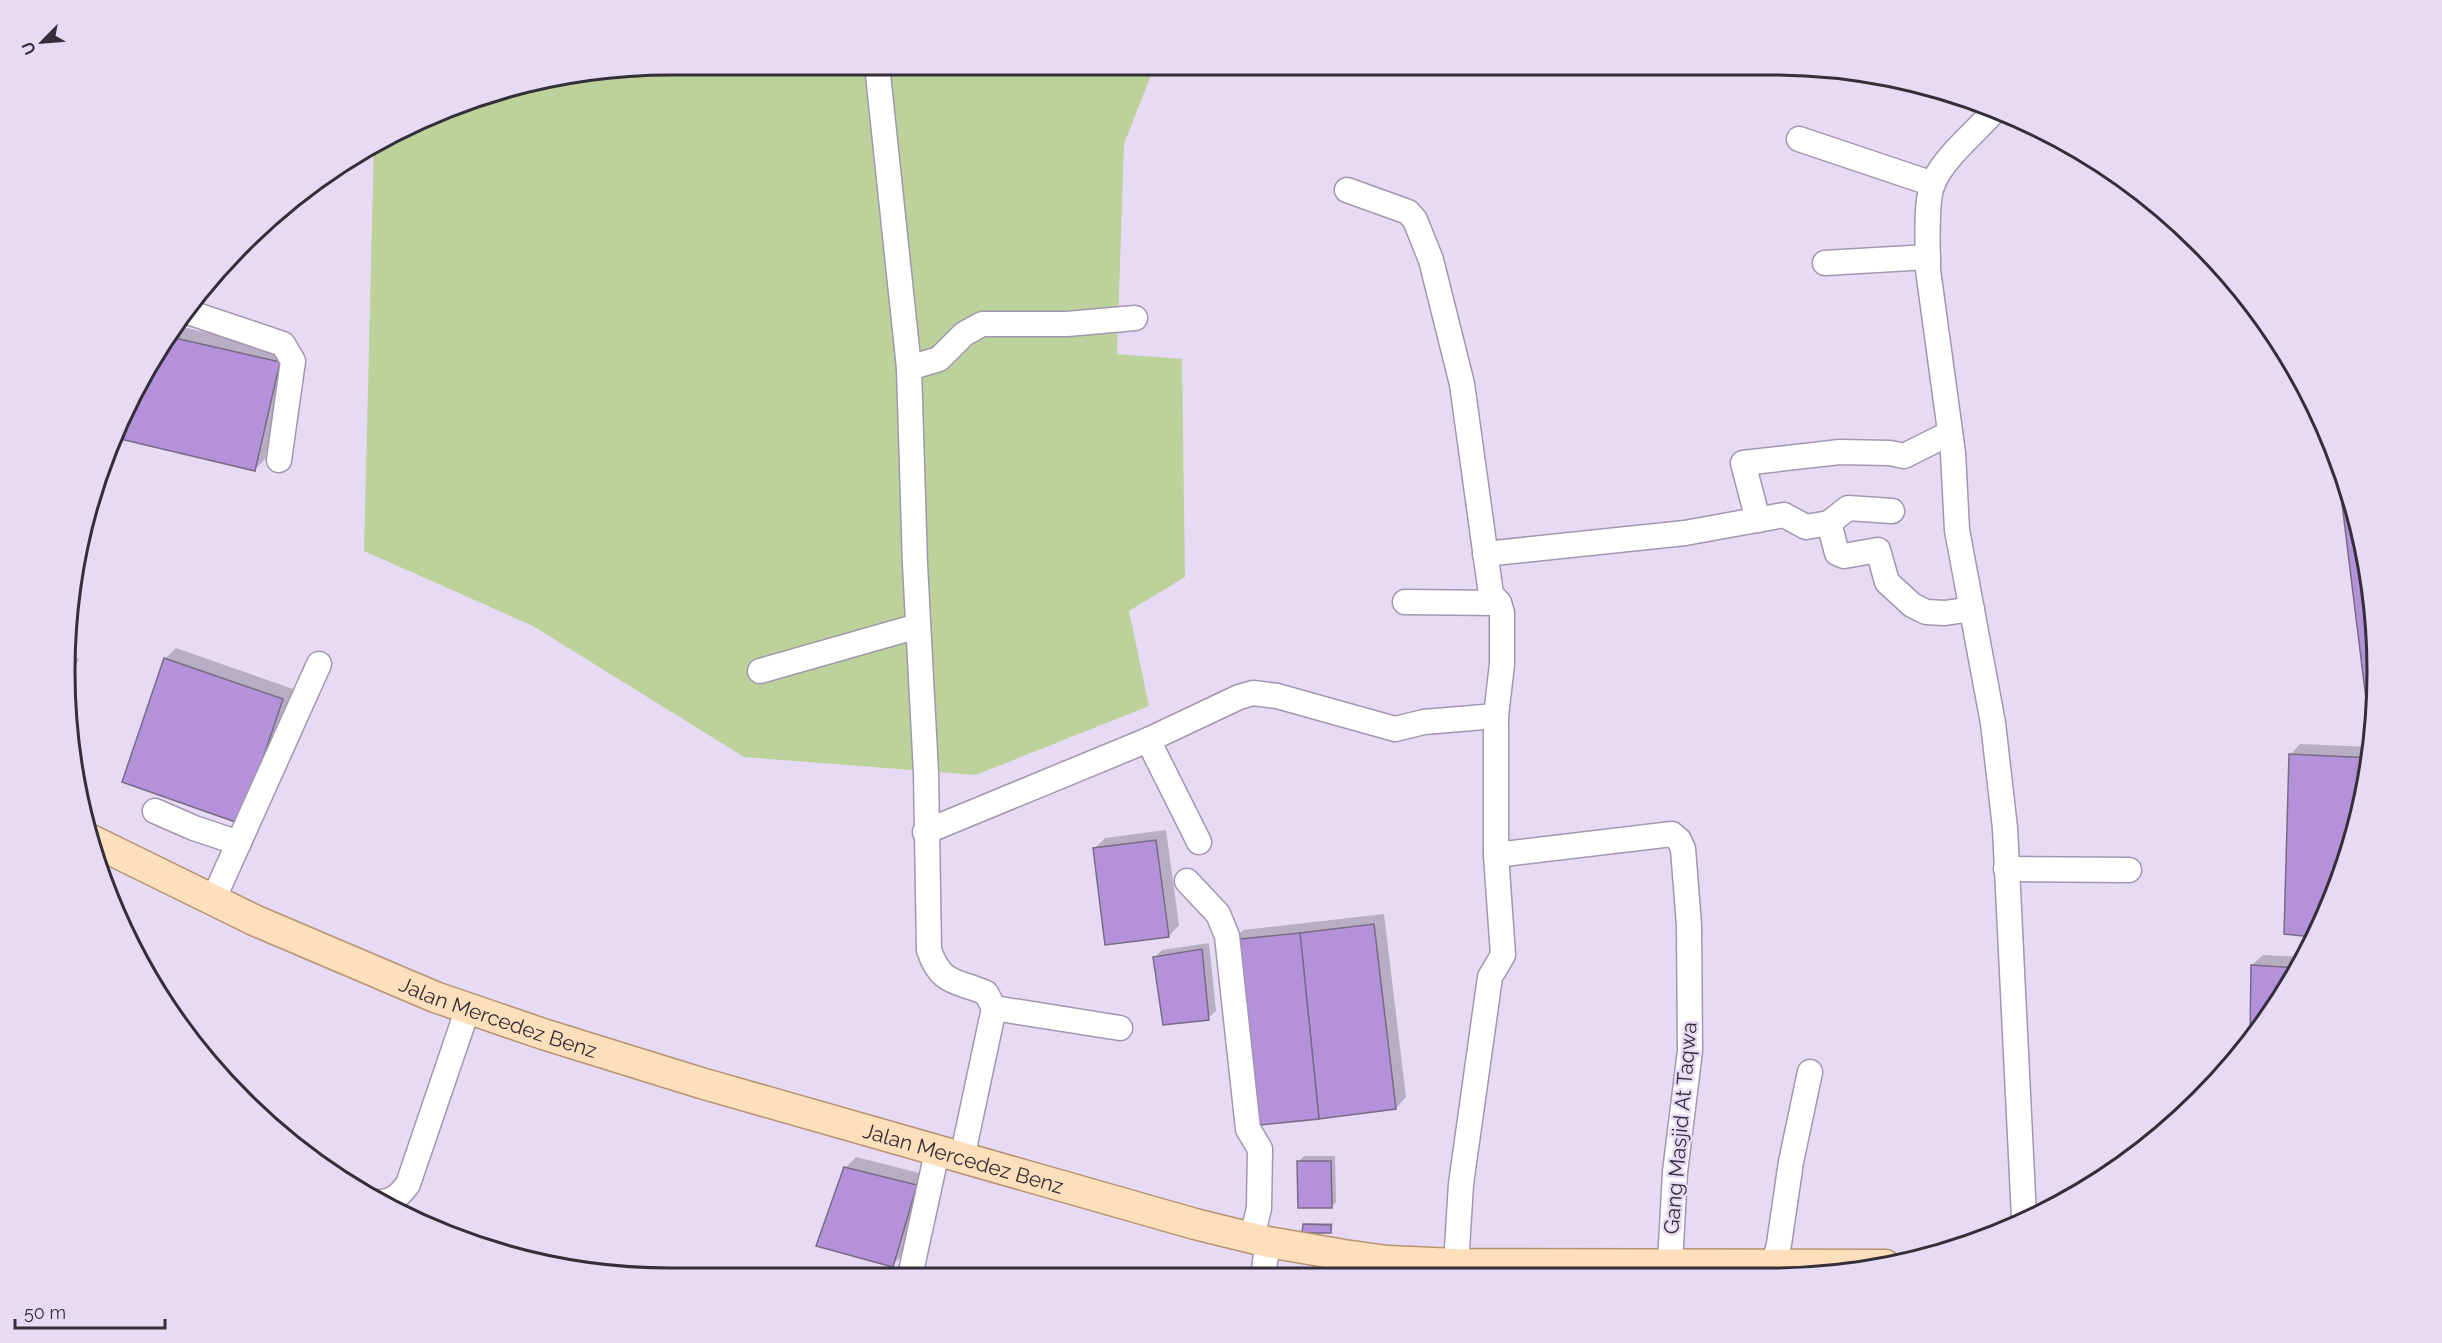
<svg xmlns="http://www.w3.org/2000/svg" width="2442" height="1343" font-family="Raleway,sans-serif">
	<rect width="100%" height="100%" fill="#e6daf4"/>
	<!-- grass -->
	<polygon fill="#bcd29a" points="672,65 1155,65 1124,144 1117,354 1182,359 1185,577 1129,611 1149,706 976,775 744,757 533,626 364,551 374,143 476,97 553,76"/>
	<!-- shadow -->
	<g fill="#0003">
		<polygon points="174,325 289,352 265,459 254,470 112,436 167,335"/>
		<polygon points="176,648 293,689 251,811 124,781 166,658"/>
		<polygon points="66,652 79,659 66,684"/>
		<polygon points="2300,744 2372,747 2345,866 2314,936 2285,933 2290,755"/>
		<polygon points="1166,830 1179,925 1169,936 1094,849 1105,838"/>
		<polygon points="1384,914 1406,1097 1396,1108 1233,940 1243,930"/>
		<polygon points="1209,943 1216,1011 1208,1018 1154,958 1162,950"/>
		<polygon points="2263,955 2304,957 2296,975 2252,1037 2252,965"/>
		<polygon points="1304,1156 1335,1156 1336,1202 1331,1207 1299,1161"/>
		<polygon points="856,1157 927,1175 903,1255 892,1265 845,1168"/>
		<polygon points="1306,1223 1333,1223 1332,1230 1330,1232 1304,1225"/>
	</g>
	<!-- building -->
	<g fill="#b590db" stroke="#776c83" stroke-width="1.5">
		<polygon points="166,336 280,362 255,471 112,437"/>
		<polygon points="2338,471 2340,471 2357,514 2376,631 2374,698 2366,699"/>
		<polygon points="164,658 283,699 241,824 122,782"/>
		<polygon points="2289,754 2371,758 2345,866 2313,937 2284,934"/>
		<polygon points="1156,840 1169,937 1105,945 1093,848"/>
		<polygon points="1374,924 1396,1109 1319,1119 1300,933"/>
		<polygon points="1300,933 1319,1119 1250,1126 1231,940"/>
		<polygon points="1202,949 1209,1020 1163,1025 1153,957"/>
		<polygon points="2251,965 2300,968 2250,1039"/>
		<polygon points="1297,1161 1331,1161 1332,1208 1298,1208"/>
		<polygon points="844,1167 917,1185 893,1267 816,1246"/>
		<polygon points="1303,1224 1331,1225 1331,1233 1302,1233"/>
	</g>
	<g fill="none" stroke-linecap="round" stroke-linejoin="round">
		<!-- minor casing -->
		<g stroke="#a297af" stroke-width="27">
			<g id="minor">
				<path d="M877 65 909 368 915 564 926 773 929 950C941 985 956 980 986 993L994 1008 962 1158"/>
				<path d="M1993 112C1974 134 1945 156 1933 183 1925 201 1928 249 1928 270L1953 453 1957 530 1993 723 2005 828 2024 1217"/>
				<polyline points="1799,139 1933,184"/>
				<polyline points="1347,190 1408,212 1415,220 1431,260 1462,384 1491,594 1499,603 1502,613 1502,664 1496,716 1496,855 1503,955 1490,977 1461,1184 1456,1264"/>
				<polyline points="1825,263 1928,257"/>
				<polyline points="185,311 283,344 293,361 279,460"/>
				<polyline points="909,368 939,359 964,334 982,324 1067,324 1135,318"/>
				<polyline points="1758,520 1743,463 1840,452 1890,453 1904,456 1950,433"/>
				<polyline points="1829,523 1848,508 1892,511"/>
				<polyline points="1485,554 1685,533 1784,515 1806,527 1829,523 1837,553 1844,556 1878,550 1887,582 1912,605 1926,612 1945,613 1972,609"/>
				<polyline points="1405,602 1499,603"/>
				<polyline points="760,671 918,626"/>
				<polyline points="1148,740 1199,842"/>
				<polyline points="155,811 194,828 239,843"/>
				<polyline points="925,832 1148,740 1239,697 1253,693 1277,696 1395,729 1424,722 1496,716"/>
				<polyline points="1496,855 1672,834 1679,840 1683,849 1689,925 1690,1051 1675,1172 1670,1264"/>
				<polyline points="2006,869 2129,870"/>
				<polyline points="1187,881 1218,914 1227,936 1248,1129 1260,1149 1259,1208 1252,1238"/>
				<polyline points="213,900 319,664"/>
				<polyline points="994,1008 1120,1028"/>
				<path d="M378 1202C393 1202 400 1195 408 1184L468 1008"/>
				<polyline points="1774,1263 1779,1244 1791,1162 1810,1072"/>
				<polyline points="1263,1275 1268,1242"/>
				<polyline points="910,1276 937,1152"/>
			</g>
		</g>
		<!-- major casing -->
		<g stroke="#b79371" stroke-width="33">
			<g id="major">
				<path id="s1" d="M89 839 254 920 435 997 543 1034 701 1083 1195 1224 1268 1242 1344 1255 1387 1261 1456 1264 1885 1265"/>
			</g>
		</g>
		<!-- minor -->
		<use href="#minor" stroke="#fff" stroke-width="24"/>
		<!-- major -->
		<use href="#major" stroke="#fedfbc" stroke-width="30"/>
	</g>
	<g text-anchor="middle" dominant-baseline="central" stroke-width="5" stroke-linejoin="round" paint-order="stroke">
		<!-- street labels -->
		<g font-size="21" fill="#332e38" stroke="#e6daf4">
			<text stroke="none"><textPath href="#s1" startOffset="447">Jalan Mercedez Benz</textPath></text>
			<text transform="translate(1680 1128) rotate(-85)">Gang Masjid At Taqwa</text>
			<text stroke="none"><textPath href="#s1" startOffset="933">Jalan Mercedez Benz</textPath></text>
		</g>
	</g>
	<!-- crop -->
	<path d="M0 0H2442V1343H0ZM671 75H1771A596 596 0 0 1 2367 671V672A596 596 0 0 1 1771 1268H671A596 596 0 0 1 75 672V671A596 596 0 0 1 671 75Z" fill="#e6daf4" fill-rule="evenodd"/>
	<path fill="none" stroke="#332e38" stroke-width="3" d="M671 75H1771A596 596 0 0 1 2367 671V672A596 596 0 0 1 1771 1268H671A596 596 0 0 1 75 672V671A596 596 0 0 1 671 75Z"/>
	<!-- north arrow -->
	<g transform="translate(42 42) rotate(245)" stroke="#e6daf4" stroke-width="4.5" paint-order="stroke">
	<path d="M0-4.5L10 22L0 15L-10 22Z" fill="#332e38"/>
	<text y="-9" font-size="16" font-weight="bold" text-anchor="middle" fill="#332e38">U</text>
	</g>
	<!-- scale -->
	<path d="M15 1319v9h150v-9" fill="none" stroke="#332e38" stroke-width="3"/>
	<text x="24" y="1319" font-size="18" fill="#332e38" stroke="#e6daf4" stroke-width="4.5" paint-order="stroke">50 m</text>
</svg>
